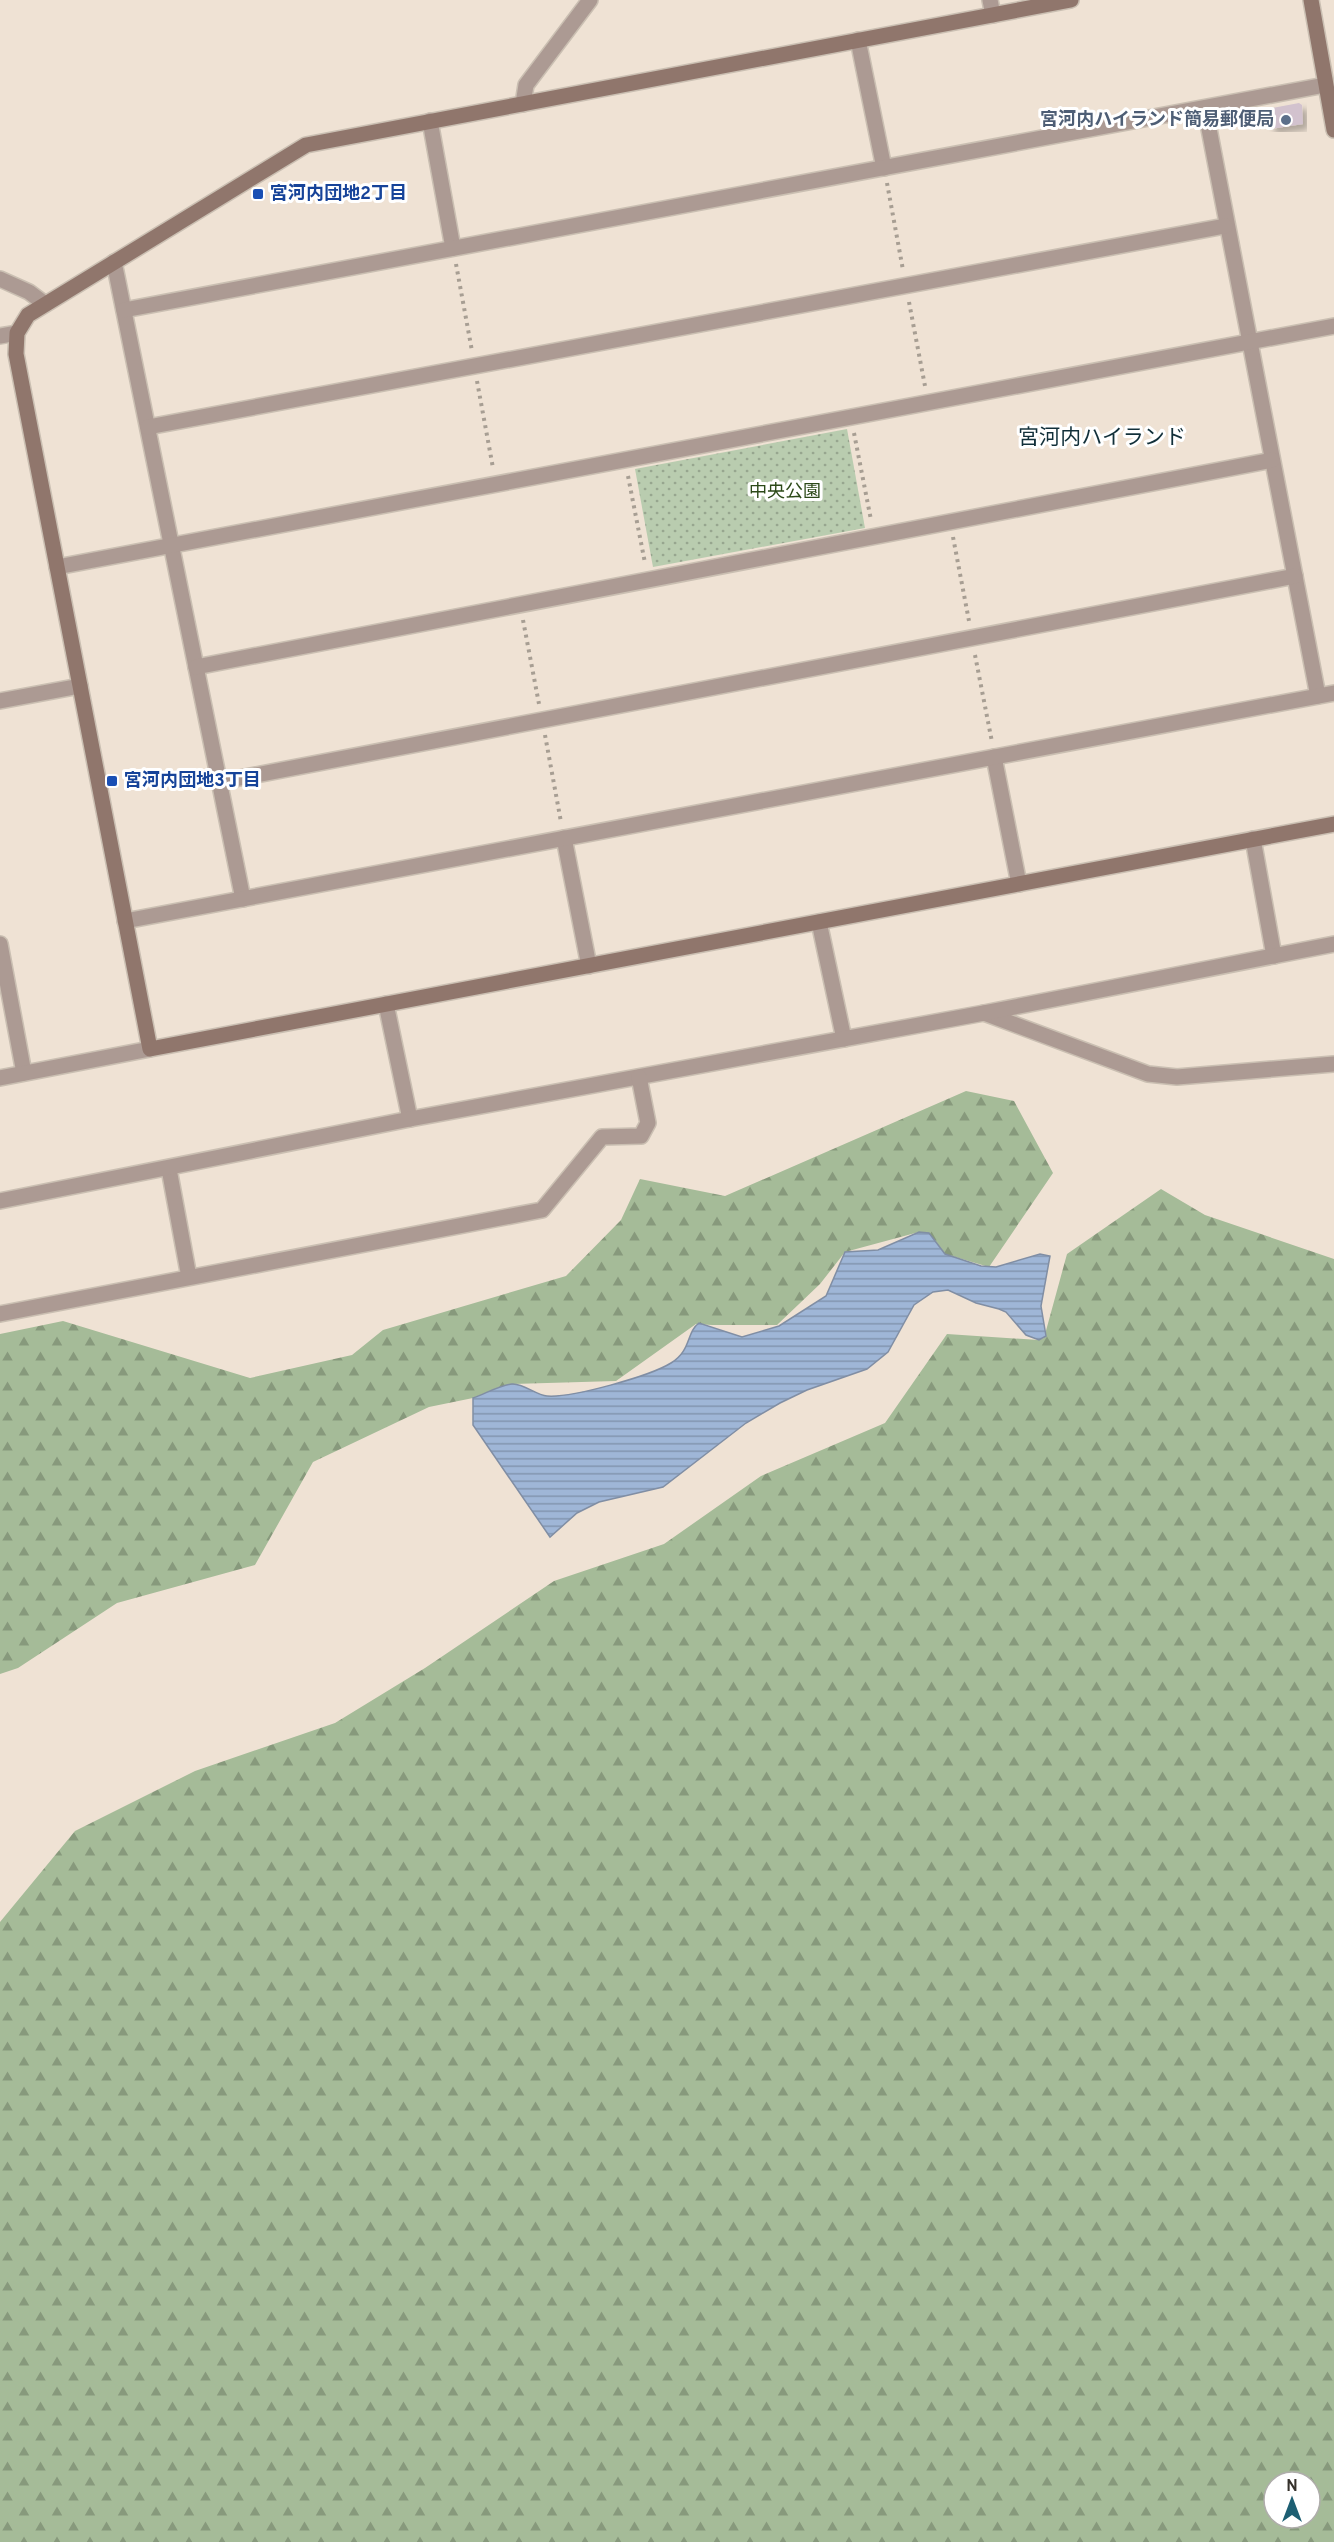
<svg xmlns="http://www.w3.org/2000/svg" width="1334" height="2542" font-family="Overpass,'Noto Sans JP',sans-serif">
	<defs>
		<pattern id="green-dots" width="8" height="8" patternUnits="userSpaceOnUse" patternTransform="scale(1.5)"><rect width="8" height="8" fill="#b9ccaf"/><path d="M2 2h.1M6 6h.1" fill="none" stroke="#97a68f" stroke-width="1.8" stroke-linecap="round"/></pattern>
		<pattern id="forest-firs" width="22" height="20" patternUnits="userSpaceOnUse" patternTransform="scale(1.5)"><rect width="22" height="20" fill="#a5bb98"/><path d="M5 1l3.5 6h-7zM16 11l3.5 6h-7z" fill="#87997c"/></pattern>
		<pattern id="water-rules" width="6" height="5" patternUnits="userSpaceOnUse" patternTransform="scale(1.5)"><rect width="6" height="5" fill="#9fb6d7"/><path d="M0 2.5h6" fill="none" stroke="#8295af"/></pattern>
		<filter id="shadow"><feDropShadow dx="5.5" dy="5.5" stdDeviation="3" flood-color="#0004"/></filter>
	</defs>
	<rect width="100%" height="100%" fill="#efe2d4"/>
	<!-- green -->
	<polygon fill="url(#green-dots)" points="847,429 865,528 653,567 635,469"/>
	<!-- forest -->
	<g fill="url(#forest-firs)" fill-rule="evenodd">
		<polygon points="966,1091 1014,1101 1053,1173 989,1267 945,1254 932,1237 919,1232 845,1252 820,1284 777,1325 712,1325 696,1324 616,1381 513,1384 473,1398 429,1407 313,1462 255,1565 117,1603 18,1668 0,1674 0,1334 63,1321 250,1378 352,1355 383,1330 566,1276 621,1220 640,1179 725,1196"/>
		<path d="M1161 1189 1205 1215 1334 1259V2542H0V1922L75 1831 195 1771 335 1723 425 1668 554 1581 664 1544 761 1476 885 1423 947 1334 1039 1340 1044 1338 1067 1254ZM1274 2482H1310V2518H1274Z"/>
	</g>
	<!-- water -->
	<path fill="url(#water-rules)" stroke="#808ea4" stroke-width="1.5" d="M919 1232 929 1233 945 1254 981 1266 996 1267 1040 1254 1050 1256 1041 1306 1046 1336 1039 1340 1026 1335 1006 1312 999 1309 976 1303 948 1290 933 1292 914 1305 888 1352 867 1369 807 1390 780 1403 746 1423 663 1487 599 1502 577 1513 550 1537 473 1425V1398C485 1394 500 1385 512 1384 523 1383 536 1395 547 1396 572 1398 650 1376 671 1363 692 1350 686 1332 699 1323L742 1337 779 1326 826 1296 845 1252 878 1250Z"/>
	<!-- building -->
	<polygon fill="#d2c2ce" filter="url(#shadow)" points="1299,103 1302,105 1303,124 1270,129 1267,109"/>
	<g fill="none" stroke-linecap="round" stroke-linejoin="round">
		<!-- street casing -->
		<g stroke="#cabfb2" stroke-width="18">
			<g id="street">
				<polyline points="990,0 993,15"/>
				<polyline points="858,40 884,168"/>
				<polyline points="523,104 526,85 590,0"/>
				<polyline points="1205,108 1318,696"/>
				<polyline points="430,121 453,248"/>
				<polyline points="114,262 243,899"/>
				<polyline points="0,279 29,292 45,304"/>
				<polyline points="124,310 1325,85"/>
				<polyline points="0,336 17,333"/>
				<polyline points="148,427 1225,226"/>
				<polyline points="57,567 1334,326"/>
				<polyline points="196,667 1272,460"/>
				<polyline points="0,701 80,686"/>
				<polyline points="994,757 1019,884"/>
				<polyline points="219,782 1295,576"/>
				<polyline points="564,838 589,966"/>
				<polyline points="1253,839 1274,956"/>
				<polyline points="125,921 1334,693"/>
				<polyline points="819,922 844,1039"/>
				<polyline points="0,944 24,1073"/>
				<polyline points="386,1004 410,1119"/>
				<polyline points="984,1013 1148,1074 1177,1077 1334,1064"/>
				<polyline points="0,1078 150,1049"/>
				<polyline points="169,1169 189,1277"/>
				<polyline points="0,1201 410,1119 984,1013 1334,944"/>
				<polyline points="0,1314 542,1210 602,1137 641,1136 648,1123 639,1077"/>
			</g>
		</g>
		<!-- secondary casing -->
		<g stroke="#cabfb2" stroke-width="18">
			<g id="secondary">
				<polyline points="1071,0 306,145 28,315 17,333 16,354 150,1049 1334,824"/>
				<polyline points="1311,0 1334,130"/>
			</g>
		</g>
		<!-- path -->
		<g stroke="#a79e93" stroke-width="4" stroke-dasharray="3 4.5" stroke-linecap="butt">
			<polyline points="887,183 903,270"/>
			<polyline points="456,264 472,351"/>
			<polyline points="909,302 925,386"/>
			<polyline points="477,381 493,468"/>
			<polyline points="854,433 871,520"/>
			<polyline points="628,476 645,563"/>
			<polyline points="953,537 969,621"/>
			<polyline points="523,620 539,704"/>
			<polyline points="975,655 992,742"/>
			<polyline points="545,735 561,822"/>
		</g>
		<!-- street -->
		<use href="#street" stroke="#ac9a93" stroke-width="15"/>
		<!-- secondary -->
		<use href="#secondary" stroke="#90766c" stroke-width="15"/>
	</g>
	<!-- markers -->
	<circle fill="#5c6f8a" stroke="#fff" stroke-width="2" cx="1286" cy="120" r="6"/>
	<g fill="#1a4fb4" stroke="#fff" stroke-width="2">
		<rect x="252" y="188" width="12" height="12" rx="3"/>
		<rect x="106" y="775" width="12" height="12" rx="3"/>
	</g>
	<g text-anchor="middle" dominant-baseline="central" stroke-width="6" stroke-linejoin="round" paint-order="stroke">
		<!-- service labels -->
		<g font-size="18" font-weight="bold" fill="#4e5e75" stroke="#fff" text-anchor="end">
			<text x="1274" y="120">宮河内ハイランド簡易郵便局</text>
		</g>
		<!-- transit labels -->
		<g font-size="18" font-weight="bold" fill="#164399" stroke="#fff" text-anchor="start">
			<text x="270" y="194">宮河内団地2丁目</text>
			<text x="124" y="781">宮河内団地3丁目</text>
		</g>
		<!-- park labels -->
		<g font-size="18" fill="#2c4918" stroke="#fff">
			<text x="785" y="492">中央公園</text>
		</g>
		<!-- quarter labels -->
		<g font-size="21" fill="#112f39" stroke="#fff">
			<text x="1102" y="438">宮河内ハイランド</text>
		</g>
	</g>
	<!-- north arrow -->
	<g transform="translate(1292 2500)"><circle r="28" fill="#ffffff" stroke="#afadab" stroke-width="1.5"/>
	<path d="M0-4.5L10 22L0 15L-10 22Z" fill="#1d5f73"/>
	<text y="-9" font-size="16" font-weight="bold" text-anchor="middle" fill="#36312c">N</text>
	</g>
</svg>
